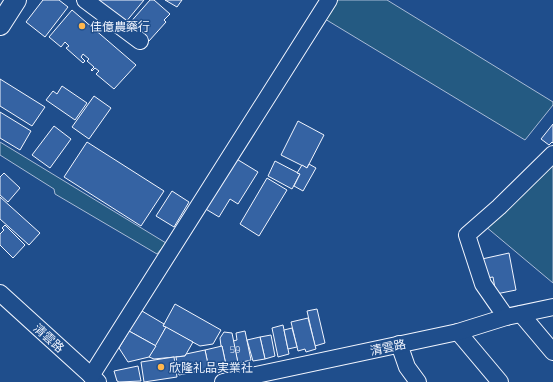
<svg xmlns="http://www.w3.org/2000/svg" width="553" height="382" font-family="'Titillium Web','Noto Sans TC',sans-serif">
	<rect width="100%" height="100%" fill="#1f4e8c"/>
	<!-- green -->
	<g fill="#245a82" stroke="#a8bbd7">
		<polygon points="337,0 387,0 553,102 553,105 525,140 325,19"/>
		<polygon points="0,142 166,243 157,254 55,194 54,189 0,155"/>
		<polygon points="553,162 553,283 485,226"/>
	</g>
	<!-- building -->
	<g fill="#3563a3" stroke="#f2f6ff">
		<polygon points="43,0 59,0 68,7 45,37 26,22"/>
		<polygon points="97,0 144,0 125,23"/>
		<polygon points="150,0 154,0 170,14 164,20 166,22 149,41 136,30 128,25"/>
		<polygon points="165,0 182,0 177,7"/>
		<polygon points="72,10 136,65 114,89 96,74 99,71 95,68 92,71 91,70 94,67 87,61 89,59 83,54 81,57 85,61 83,63 66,48 69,46 65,42 61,47 49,37"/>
		<polygon points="0,79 45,107 32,126 0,106"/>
		<polygon points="62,86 87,103 75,120 46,100 53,91 57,94"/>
		<polygon points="94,96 111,108 89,139 72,127"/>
		<polygon points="0,112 31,131 20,150 0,138"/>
		<polygon points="298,121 324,135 307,168 281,155"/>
		<polygon points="553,124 553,143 552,142 549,145 541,139"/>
		<polygon points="54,126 71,139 50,168 32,155"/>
		<polygon points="87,142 164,191 141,226 64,177"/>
		<polygon points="235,158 258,172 238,204 230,199 219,217 204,208"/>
		<polygon points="275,161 300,174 292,189 268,176"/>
		<polygon points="309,164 316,168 303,191 294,186 300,174 297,173 302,165 307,168"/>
		<polygon points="4,173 20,188 8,202 0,195 0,177"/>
		<polygon points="267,178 287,190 259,236 240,224"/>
		<polygon points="172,191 189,202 174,227 156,216"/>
		<polygon points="0,197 40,233 29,245 0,219"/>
		<polygon points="5,225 25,245 13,258 0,245 0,234 4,230 2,228"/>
		<polygon points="509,253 516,290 496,294 493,277 486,278 482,259"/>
		<polygon points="175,304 221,330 213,344 200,346 163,326"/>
		<polygon points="317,309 325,343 315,346 307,311"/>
		<polygon points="142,311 164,324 163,326 166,327 156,346 129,331"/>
		<polygon points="308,318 316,349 306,352 305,349 298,351 291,322"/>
		<polygon points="283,325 289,354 278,357 272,328"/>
		<polygon points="166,327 193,342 185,356 154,359 149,357"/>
		<polygon points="292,328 297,347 288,349 284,330"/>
		<polygon points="129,331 156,346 149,357 128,362 119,348"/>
		<polygon points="245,331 251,360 238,363 233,341 237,340 236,333"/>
		<polygon points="224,332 232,333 238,363 226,365 222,346 221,346 220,338"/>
		<polygon points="271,335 275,356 265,359 260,337"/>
		<polygon points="260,337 265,359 253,361 247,340"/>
		<polygon points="222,346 226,365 209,369 205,350"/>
		<polygon points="205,350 209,369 179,375 176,357 185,356 186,354"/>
		<polygon points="174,357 177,377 144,382 141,362"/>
		<polygon points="138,366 141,381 119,382 117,381 114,371"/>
	</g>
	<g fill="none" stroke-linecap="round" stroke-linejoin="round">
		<!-- minor casing -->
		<g stroke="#f2f6ff" stroke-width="18">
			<g id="minor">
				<polyline points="85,0 140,41"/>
				<polyline points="0,293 98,382"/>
				<polyline points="521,314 553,352"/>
				<polyline points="506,317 483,284 467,235 499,207 553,154"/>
				<polyline points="458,332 500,382"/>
				<polyline points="399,344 407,367 418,382"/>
				<polyline points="91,376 329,0"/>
				<polyline points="223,382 458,332 506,317 553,307"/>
			</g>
		</g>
		<!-- major casing -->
		<g stroke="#f2f6ff" stroke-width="22">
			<polyline id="major" points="0,25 16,0"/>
		</g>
		<!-- minor -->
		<use href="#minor" stroke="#1f4e8c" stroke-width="16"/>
		<!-- major -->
		<use href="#major" stroke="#1f4e8c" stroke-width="20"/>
	</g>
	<!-- markers -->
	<g fill="#ffb74d" stroke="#1f4e8c" stroke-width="1.5">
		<circle cx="82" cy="26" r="4"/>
		<circle cx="161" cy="367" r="4"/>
	</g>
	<g text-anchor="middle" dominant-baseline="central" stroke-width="3" stroke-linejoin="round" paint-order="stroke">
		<!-- number labels -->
		<g font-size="10" fill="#c3d1e8">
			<text x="235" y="349">59</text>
		</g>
		<!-- poi labels -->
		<g font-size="12" fill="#f2f6ff" stroke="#1f4e8c" text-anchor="start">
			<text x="90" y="26">佳億農藥行</text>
			<text x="169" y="367">欣隆礼品実業社</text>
		</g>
		<!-- street labels -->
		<g font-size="12" fill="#f2f6ff" stroke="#1f4e8c">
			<text transform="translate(49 338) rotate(42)">清雲路</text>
			<text transform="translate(388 347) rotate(-12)">清雲路</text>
		</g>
	</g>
</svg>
